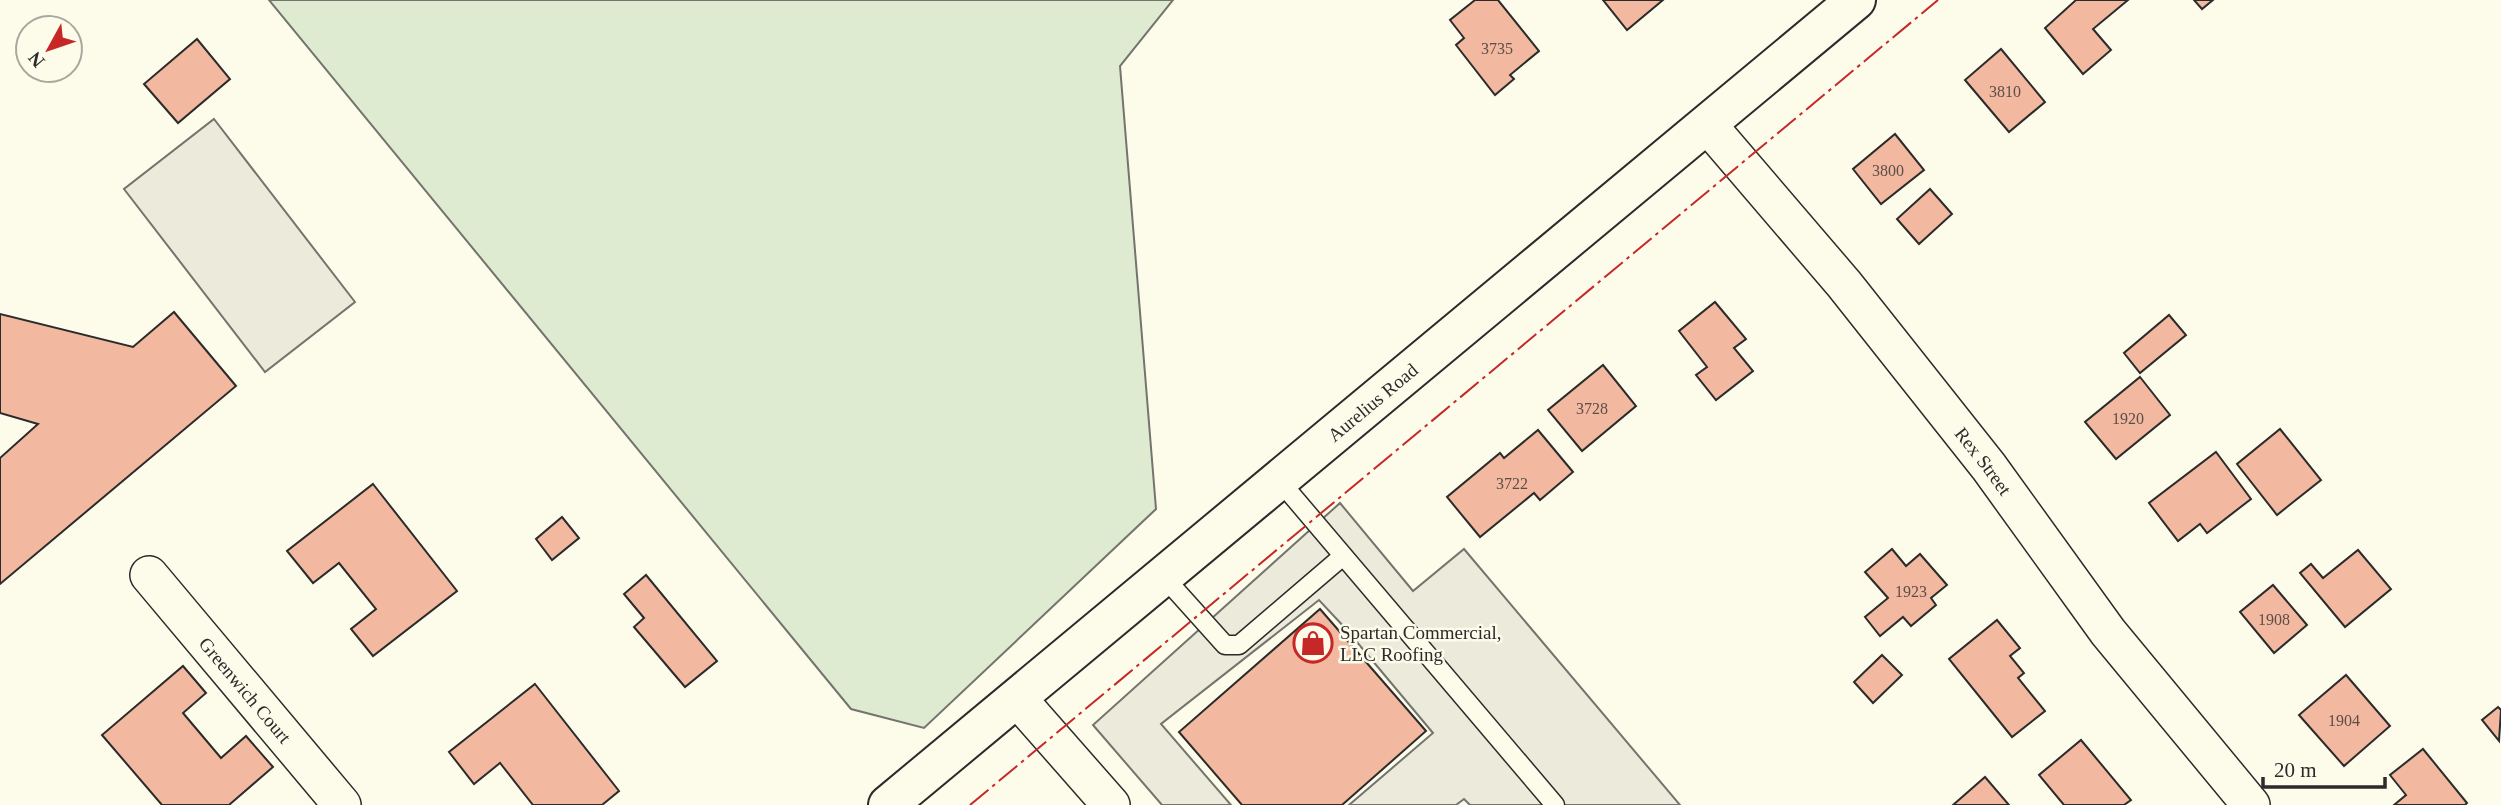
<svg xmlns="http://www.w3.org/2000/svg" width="2501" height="805" font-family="'Times New Roman',serif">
	<rect width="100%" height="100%" fill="#fdfbea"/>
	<!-- green -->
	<polygon fill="#deebd1" stroke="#74746e" stroke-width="2" points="269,0 1173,0 1120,66 1156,509 924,728 851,709"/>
	<!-- parking -->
	<g fill="#eceadb" stroke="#74746e" stroke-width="2">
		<polygon points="214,119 355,302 265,372 124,189"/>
		<polygon points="1340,503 1413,591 1464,549 1680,805 1470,805 1464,799 1456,805 1349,805 1433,733 1346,629 1319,600 1161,724 1231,805 1162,805 1093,725"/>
	</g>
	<!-- building -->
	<g fill="#f2b8a0" stroke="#2b2b2b" stroke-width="2">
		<polygon points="1475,0 1498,0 1539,51 1510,75 1514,79 1495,95 1456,45 1464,38 1450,20"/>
		<polygon points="1603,0 1663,0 1627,30"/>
		<polygon points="2076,0 2128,0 2093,29 2111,50 2083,74 2045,28"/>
		<polygon points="2194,0 2213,0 2202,9"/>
		<polygon points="197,39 230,79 178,123 144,84"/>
		<polygon points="2001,49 2045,102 2009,132 1965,80"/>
		<polygon points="1895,134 1924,170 1881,204 1853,169"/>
		<polygon points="1930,189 1952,214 1919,244 1897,219"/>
		<polygon points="1715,302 1746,339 1734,348 1753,371 1716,400 1696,375 1707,367 1679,331"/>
		<polygon points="174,312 236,386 0,584 0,458 38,424 0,413 0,314 133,347"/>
		<polygon points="2169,315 2186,335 2140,373 2124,353"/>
		<polygon points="1603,365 1636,406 1582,451 1548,410"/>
		<polygon points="2140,377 2170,415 2116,459 2085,422"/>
		<polygon points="2280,429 2321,480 2277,515 2237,464"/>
		<polygon points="1538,430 1573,472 1540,500 1534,493 1480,537 1447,497 1500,453 1504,458"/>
		<polygon points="2216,452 2251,499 2207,533 2200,524 2178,541 2149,503"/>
		<polygon points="373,484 457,591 373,656 351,629 376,609 339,563 313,583 287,551"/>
		<polygon points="562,517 579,538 552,560 536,539"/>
		<polygon points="1892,549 1906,566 1920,554 1947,585 1931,598 1936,605 1911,626 1903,617 1880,636 1865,617 1888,598 1865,572"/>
		<polygon points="2358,550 2391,589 2345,627 2300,573 2311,564 2323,578"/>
		<polygon points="646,575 717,661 685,687 634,627 644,618 624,594"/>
		<polygon points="2273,585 2307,625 2274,653 2240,612"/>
		<polygon points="1320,609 1426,731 1342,805 1242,805 1179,732"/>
		<polygon points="1997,620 2020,648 2010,656 2024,673 2018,678 2045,711 2012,737 1949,659"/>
		<polygon points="1882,655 1902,675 1873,703 1854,682"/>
		<polygon points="183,666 206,693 183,713 221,758 246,736 273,767 229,805 162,805 102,735"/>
		<polygon points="2346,675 2390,726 2344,766 2299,715"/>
		<polygon points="535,684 619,791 602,805 533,805 500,763 474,784 449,752"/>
		<polygon points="2498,707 2501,710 2499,741 2482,720"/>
		<polygon points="2081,740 2131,800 2124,805 2064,805 2039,775"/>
		<polygon points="2423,749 2467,803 2465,805 2394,805 2406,795 2390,775"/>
		<polygon points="1985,777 2009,805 1953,805"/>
	</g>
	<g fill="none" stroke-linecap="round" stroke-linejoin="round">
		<!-- service casing -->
		<g stroke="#2b2b2b" stroke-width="21">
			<g id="service">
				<polyline points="1279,480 1555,805"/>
				<polyline points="1163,576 1225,645 1239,645 1343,556"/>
			</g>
		</g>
		<!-- minor casing -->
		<g stroke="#2b2b2b" stroke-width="40">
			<g id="minor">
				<path id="s1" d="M1707 124 1844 284 1989 467 2108 632 2251 805"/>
				<path id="s2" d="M149 575 342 805"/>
				<polyline points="1017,698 1111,805"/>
			</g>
		</g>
		<!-- tertiary casing -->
		<g stroke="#2b2b2b" stroke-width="42">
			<g id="tertiary">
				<path id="s3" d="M888 805 1856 0"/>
			</g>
		</g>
		<!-- service -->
		<use href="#service" stroke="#fdfbea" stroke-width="18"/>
		<!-- minor -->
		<use href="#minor" stroke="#fdfbea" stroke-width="37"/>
		<!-- tertiary -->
		<use href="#tertiary" stroke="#fdfbea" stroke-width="38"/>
		<!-- power -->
		<polyline stroke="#c62828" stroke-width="2" stroke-dasharray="24 5 3.5 5" stroke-linecap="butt" points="970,805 1938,0"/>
	</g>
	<!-- icons -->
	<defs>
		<g id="shop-ring" transform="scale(2.0125)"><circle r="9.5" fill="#fdfbea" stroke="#c62828" stroke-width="1.5"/><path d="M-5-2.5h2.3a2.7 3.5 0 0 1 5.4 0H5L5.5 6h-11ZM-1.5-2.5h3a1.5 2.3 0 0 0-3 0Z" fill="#c62828"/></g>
	</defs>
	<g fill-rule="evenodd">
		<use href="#shop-ring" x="1313" y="643"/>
	</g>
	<g text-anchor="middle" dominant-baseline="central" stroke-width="5" stroke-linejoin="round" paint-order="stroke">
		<!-- number labels -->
		<g font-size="16" fill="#5d4e48">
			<text x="1497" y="48">3735</text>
			<text x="2005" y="91">3810</text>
			<text x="1888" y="170">3800</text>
			<text x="1592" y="408">3728</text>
			<text x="2128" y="418">1920</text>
			<text x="1512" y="483">3722</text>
			<text x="1911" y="591">1923</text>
			<text x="2274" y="619">1908</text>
			<text x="2344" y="720">1904</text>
		</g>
		<!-- street labels -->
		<g font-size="19" fill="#2b2b2b" stroke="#fdfbea">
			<text stroke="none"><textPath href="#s3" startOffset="630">Aurelius Road</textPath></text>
			<text stroke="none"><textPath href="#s1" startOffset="436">Rex Street</textPath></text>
			<text stroke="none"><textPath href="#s2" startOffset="150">Greenwich Court</textPath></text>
		</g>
		<!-- poi labels -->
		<g font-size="19" fill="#2b2b2b" stroke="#fdfbea" text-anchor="start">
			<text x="1340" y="632">Spartan Commercial,<tspan x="1340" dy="22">LLC Roofing</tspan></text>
		</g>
	</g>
	<!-- north arrow -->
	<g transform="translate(49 49) rotate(230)"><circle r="33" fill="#fdfbea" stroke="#a9a89e" stroke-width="2"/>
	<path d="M0-5L12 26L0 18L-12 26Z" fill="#c62828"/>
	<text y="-10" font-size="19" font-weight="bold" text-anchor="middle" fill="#2b2b2b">N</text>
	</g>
	<!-- scale -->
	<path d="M2263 777v10h122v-10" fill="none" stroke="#2b2b2b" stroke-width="3.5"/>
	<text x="2274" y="777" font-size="21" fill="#2b2b2b" stroke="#fdfbea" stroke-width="5" paint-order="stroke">20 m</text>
</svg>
